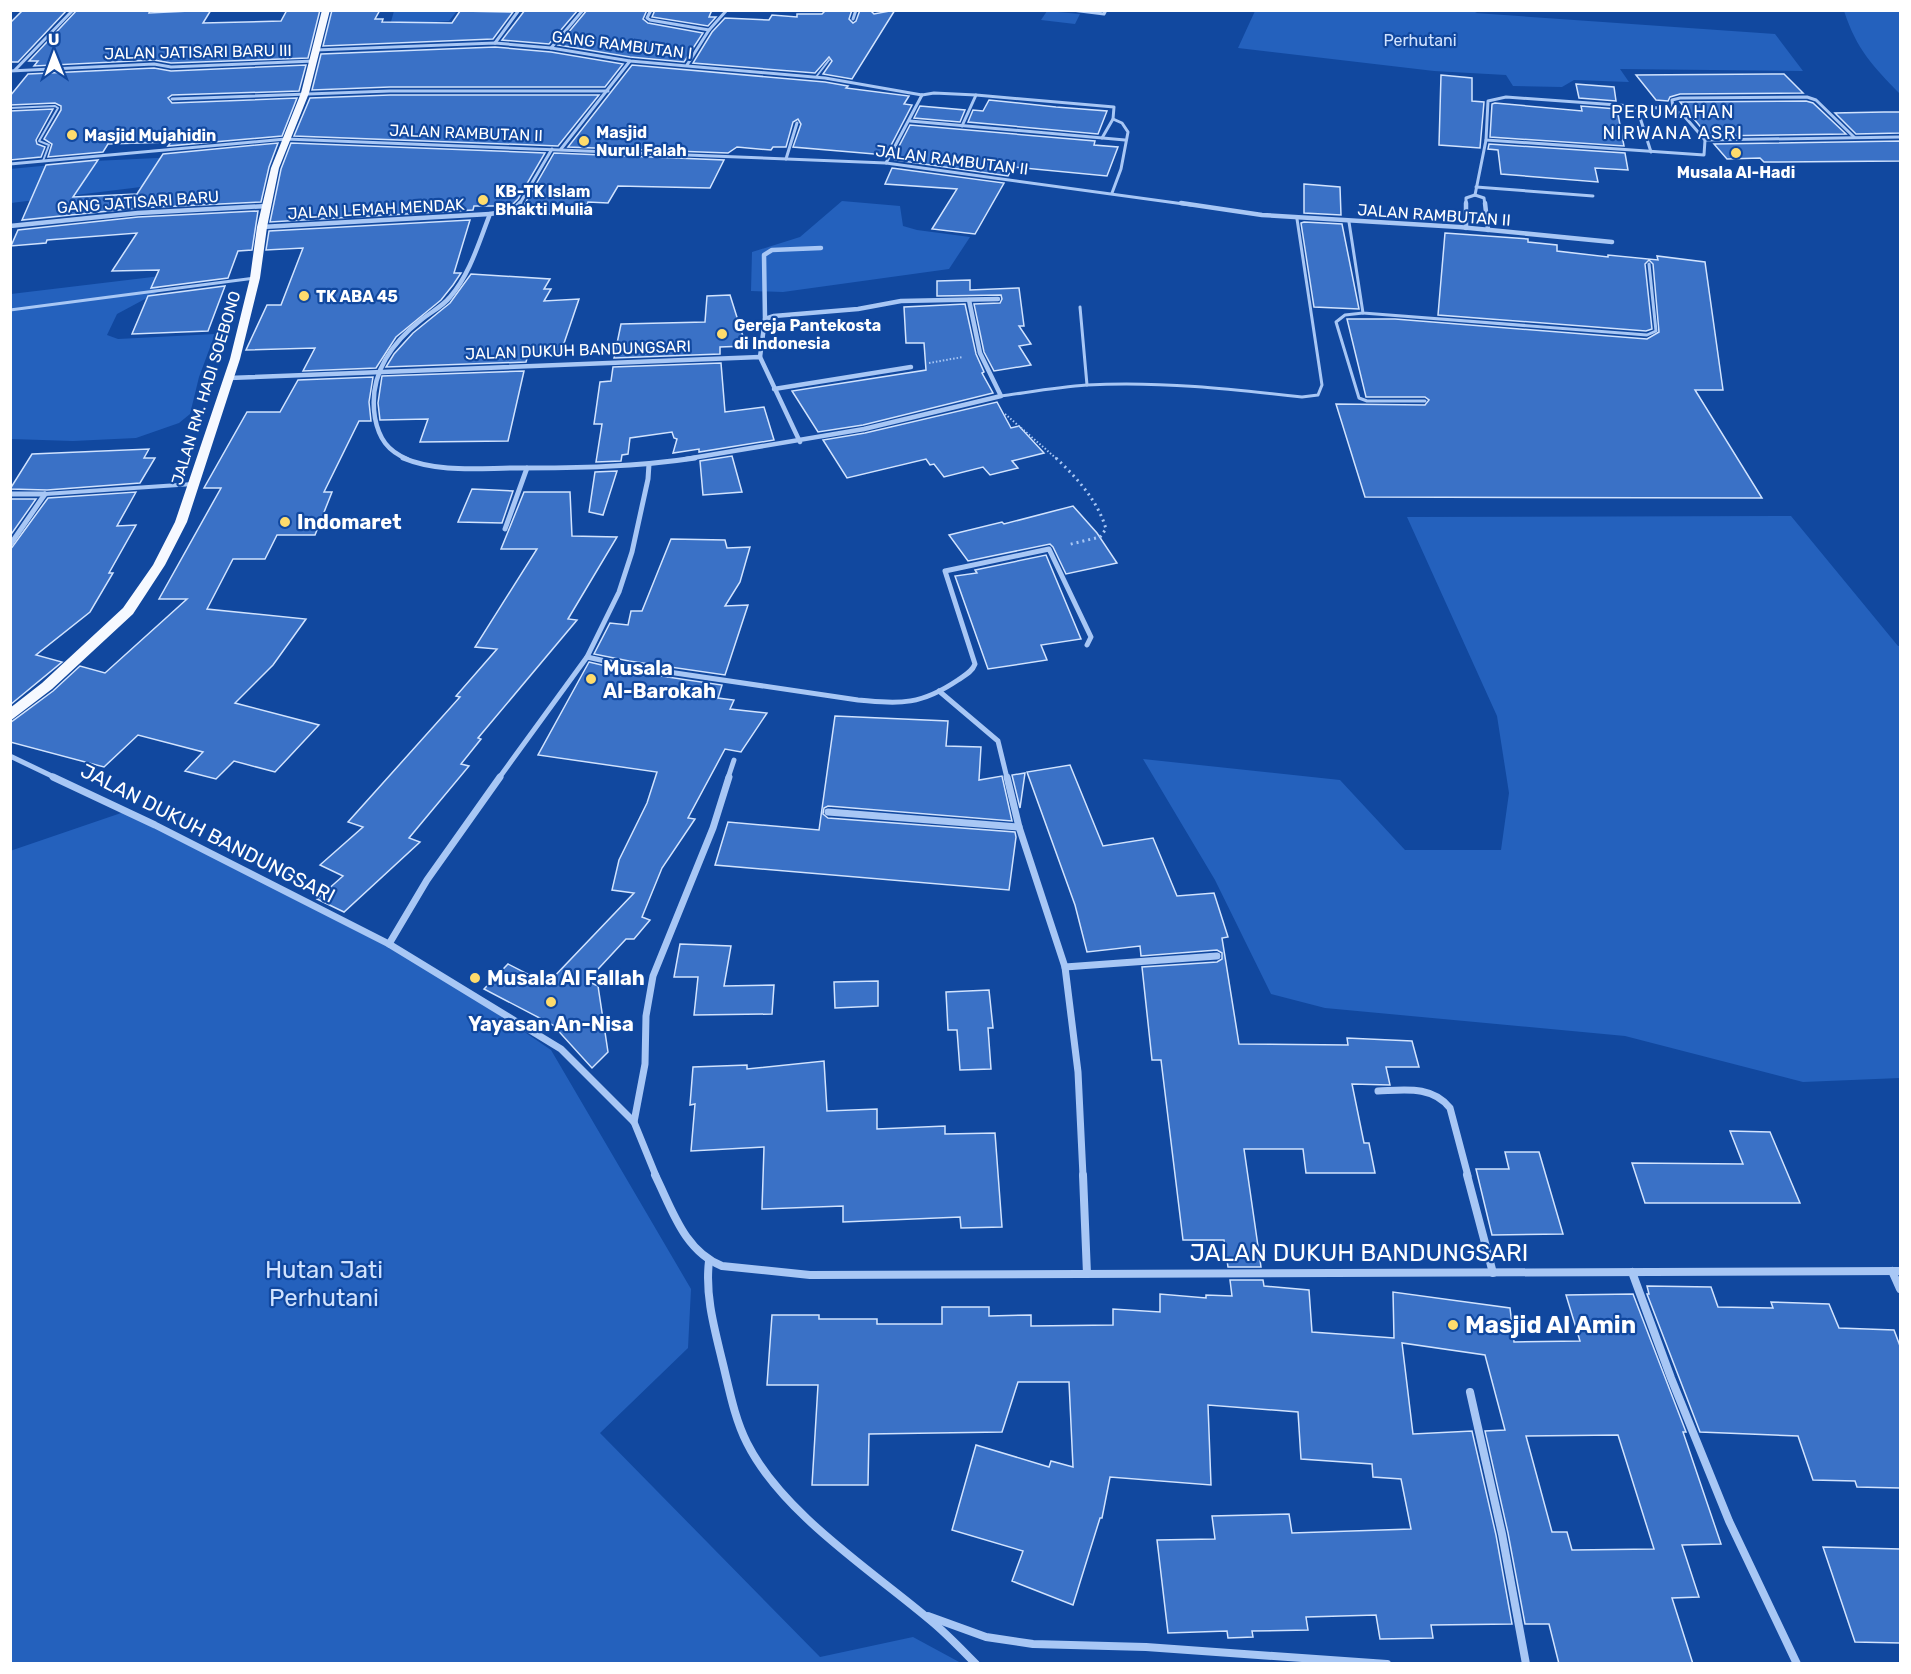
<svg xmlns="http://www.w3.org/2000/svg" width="1911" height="1674" font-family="Rubik,sans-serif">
	<rect width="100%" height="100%" fill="#11489f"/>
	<!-- green -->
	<g fill="#2461bd">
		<polygon points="394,11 457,11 449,21 434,22 430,30 389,29"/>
		<polygon points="1047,11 1080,14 1075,24 1041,20"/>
		<polygon points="1479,11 1475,13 1775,34 1803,71 1620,69 1629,82 1574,80 1562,87 1513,86 1506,75 1434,71 1238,48 1255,11"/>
		<path d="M1844 11H1900V94C1872 65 1857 50 1844 11Z"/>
		<polygon points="178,157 149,186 11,203 10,169 94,161"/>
		<polygon points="842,201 900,206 903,226 917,230 970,237 949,269 783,292 751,291 752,252 800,237"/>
		<polygon points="161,276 158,292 117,314 107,335 118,339 215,334 199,377 190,414 179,423 136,438 73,441 11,439 11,294"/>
		<polygon points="1791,516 1898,646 1900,646 1900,1078 1803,1082 1625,1036 1325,1008 1271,994 1215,880 1143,759 1340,780 1405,850 1501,850 1509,793 1497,716 1407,517"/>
		<polygon points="124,812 425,964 551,1050 691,1289 688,1348 600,1433 820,1657 913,1637 961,1663 11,1663 10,851"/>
	</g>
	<!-- building -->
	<g fill="#3a71c6" stroke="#d1e3fe" stroke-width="1.5" fill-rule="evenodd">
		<polygon points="23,10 67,10 18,62 10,62 10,23"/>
		<polygon points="77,10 150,10 149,13 211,10 203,23 281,21 287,10 320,10 308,58 171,63 154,60 34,66 38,61 29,61"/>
		<polygon points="332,10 380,10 375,19 383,19 382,22 452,23 460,11 513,12 493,39 323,46"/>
		<polygon points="525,10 578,10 549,44 502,40"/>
		<polygon points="587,10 647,10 643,19 648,23 703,33 684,62 630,57 558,45"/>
		<polygon points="655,10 712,10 709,17 716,17 708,26 652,17"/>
		<polygon points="826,10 852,10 849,19 853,23 856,21 860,10 870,10 874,14 895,10 852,79 823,74 832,61 829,57 815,73 693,63 712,32 725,18 769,20 772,15 797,17 797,14 822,14"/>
		<polygon points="495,47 551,52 623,64 605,87 390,87 312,90 321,54"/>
		<polygon points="306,65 299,91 172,95 168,98 172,103 297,98 282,136 168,146 171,142 108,144 103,152 48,157 52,144 44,139 61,110 61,106 55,103 10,105 10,96 28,74 154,68 171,71"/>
		<polygon points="632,65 825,82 848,86 846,88 909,96 904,104 912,105 886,155 793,147 801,124 798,119 793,122 786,147 773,147 771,150 737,147 728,153 568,147"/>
		<polygon points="1772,74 1784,74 1803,93 1680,94 1670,97 1668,101 1656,100 1636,75"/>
		<polygon points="1441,75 1472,78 1472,101 1484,102 1480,148 1439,145"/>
		<polygon points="1576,84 1614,87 1616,101 1579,98"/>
		<polygon points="390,95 599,95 558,146 294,136 310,98"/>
		<polygon points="989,100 1056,107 1107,111 1098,134 968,122 973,110 983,111"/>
		<polygon points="1806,101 1813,103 1846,134 1708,136 1680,102"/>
		<polygon points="1495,103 1582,111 1581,106 1617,109 1624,146 1490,137 1492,104"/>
		<polygon points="920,106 965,110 960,122 914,118"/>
		<polygon points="53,109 36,140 37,144 45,147 41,157 10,160 10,111"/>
		<polygon points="1884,112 1900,112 1900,133 1856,134 1835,113"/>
		<polygon points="910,125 1095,141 1094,145 1118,147 1107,176 1013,167 1008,176 895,160 897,156 894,156"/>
		<polygon points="1900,141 1900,161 1764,162 1760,158 1727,159 1714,144"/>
		<polygon points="278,143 269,167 261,202 138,208 22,220 46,165 98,160 73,197 137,194 163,154"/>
		<polygon points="291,143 545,153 518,199 511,206 474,206 473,210 270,222 281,169"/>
		<polygon points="1489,144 1625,153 1628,170 1595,168 1598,182 1501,174 1498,150 1488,149"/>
		<polygon points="554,153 724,160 710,188 618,186 608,203 588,202 583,214 528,214 531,207 523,207"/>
		<polygon points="892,168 1004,183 975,234 932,229 957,189 885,184"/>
		<polygon points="1304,184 1340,187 1341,215 1304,213"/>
		<polygon points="258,211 252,250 238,251 228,278 151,288 159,270 112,271 137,233 47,240 46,243 11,246 18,230 138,217"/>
		<polygon points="470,220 454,273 461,273 453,285 441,300 396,337 376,368 303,371 315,348 246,350 267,305 281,305 303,248 266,250 269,231"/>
		<polygon points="1304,222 1342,224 1359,309 1314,307 1301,223"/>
		<polygon points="1445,233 1528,239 1528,242 1557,245 1557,251 1608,257 1608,255 1658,260 1657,256 1705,262 1723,390 1695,390 1762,498 1365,497 1336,404 1425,405 1429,400 1425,397 1366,397 1347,319 1395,319 1647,339 1659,332 1653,264 1649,260 1645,264 1652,329 1646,331 1438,315"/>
		<polygon points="471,274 550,279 544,289 551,289 544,301 579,299 560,355 528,355 526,362 386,367 394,354 413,333 450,303"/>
		<polygon points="970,280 970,290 1019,288 1024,326 1019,326 1031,344 1019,346 1031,365 994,371 984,352 974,304 1000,303 1002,299 1001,295 937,296 937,281"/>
		<polygon points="225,286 208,331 132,334 148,296"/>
		<polygon points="730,295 746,346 720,347 720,354 614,358 621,324 705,322 707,296"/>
		<polygon points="965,304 976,354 984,372 982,373 993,393 863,425 818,432 792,391 926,370 924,343 906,343 904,307"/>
		<polygon points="721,363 725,412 764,407 774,440 699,452 699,449 673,453 677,439 674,438 672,432 630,438 628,454 622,455 621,461 596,462 602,424 594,424 600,382 611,381 613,367"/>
		<polygon points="524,371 508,441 420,442 428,419 380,420 378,403 382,376"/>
		<polygon points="373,377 369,402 371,421 359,421 324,492 332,492 315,535 277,535 265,559 233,559 207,609 306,619 273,665 235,703 319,725 275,772 234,761 216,779 185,771 203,752 138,735 104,767 10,742 10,723 53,691 80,666 105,673 187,599 159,599 221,488 204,488 247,412 280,412 298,380"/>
		<polygon points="997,402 1011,428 1019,426 1044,453 1012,461 1018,468 990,475 983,467 944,477 934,464 930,465 926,459 847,478 823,440 865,433"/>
		<polygon points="149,449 144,458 155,458 140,483 47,490 10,489 32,454"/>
		<polygon points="732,456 742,492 703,495 700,461"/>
		<polygon points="617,471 603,515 589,512 595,472"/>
		<polygon points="472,489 513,491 502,523 458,522"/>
		<polygon points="136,492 117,526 136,525 109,573 113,573 90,612 36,655 62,662 10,705 10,550 48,498"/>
		<polygon points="524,492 570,492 572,536 617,537 568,619 577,620 478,738 481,739 461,764 469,766 409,838 420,842 344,912 317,899 343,876 320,865 363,827 348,822 460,697 456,696 497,649 475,647 537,549 501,549"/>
		<polygon points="10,499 36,499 10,536"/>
		<polygon points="1073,506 1097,533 1117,563 1066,574 1053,547 1050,544 968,561 949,535 1002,522 1004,524"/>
		<polygon points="671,539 725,540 727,548 750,547 740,582 725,606 748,605 725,675 629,661 594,654 610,623 628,625 631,611 642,611"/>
		<polygon points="1046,555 1081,639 1041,645 1047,660 988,669 955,576 977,573 975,570"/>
		<polygon points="589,662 627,671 722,685 718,698 734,700 730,709 767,713 741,752 725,749 688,818 695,819 662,868 642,917 650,920 634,939 626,939 587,981 598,986 608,1052 592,1068 553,1025 484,989 508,964 547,984 634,893 612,890 619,860 647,803 657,772 538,755"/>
		<polygon points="835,716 948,721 946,746 981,747 979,780 1002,776 1012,821 828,806 824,808 823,814 828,818 1015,832 1016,837 1009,890 715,865 728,822 819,830"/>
		<polygon points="1070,765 1103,846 1153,838 1177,896 1214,893 1228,937 1222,938 1239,1044 1348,1045 1347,1038 1412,1041 1419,1067 1386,1067 1390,1085 1352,1084 1364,1143 1369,1143 1375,1173 1306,1173 1303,1149 1244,1149 1261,1267 1228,1267 1224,1240 1183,1240 1161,1060 1152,1060 1142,967 1217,962 1222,959 1222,953 1217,950 1141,956 1140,946 1087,952 1075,905 1027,772"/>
		<polygon points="1025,773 1020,808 1012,775"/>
		<polygon points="680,944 731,946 724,986 774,985 772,1014 694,1015 698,977 674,977"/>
		<polygon points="878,981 878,1006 835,1008 834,982"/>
		<polygon points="989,990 993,1028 988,1028 991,1069 960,1070 957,1030 948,1030 946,992"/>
		<polygon points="824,1061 827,1111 877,1109 877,1129 945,1126 945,1134 995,1133 1002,1227 961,1228 960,1217 843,1222 843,1206 762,1209 764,1147 691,1151 695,1104 690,1105 693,1067 747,1065 747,1069"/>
		<polygon points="1730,1131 1770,1132 1800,1203 1645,1203 1632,1163 1743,1164"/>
		<polygon points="1505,1152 1539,1152 1563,1234 1492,1235 1476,1169 1509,1169"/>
		<path d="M1230 1280H1263L1264 1286 1309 1290 1312 1332 1394 1338 1393 1292 1510 1308 1514 1342 1580 1341 1566 1295 1633 1294 1686 1432H1683L1721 1544 1682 1545 1699 1597 1672 1598 1693 1664H1559L1549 1624H1525L1508 1533 1485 1431 1505 1430 1485 1355 1402 1343 1413 1434 1472 1431 1496 1535 1512 1624 1431 1625 1433 1638 1380 1639 1376 1615 1306 1617 1308 1630 1252 1631 1253 1637 1228 1638 1227 1631 1168 1633 1157 1540 1215 1539 1212 1516 1289 1514 1292 1533 1411 1529 1401 1479 1373 1477 1372 1464 1301 1459 1298 1412 1208 1405 1211 1485 1110 1477 1102 1518H1100L1073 1605 1012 1581 1023 1551 952 1530 976 1445 1049 1467 1051 1461 1073 1467 1069 1382H1018L1002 1432 869 1434 868 1485H812L818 1385H767L772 1315H819V1319H877V1324H942V1307H989V1316L1031 1315V1326L1113 1325V1309L1160 1312V1294L1206 1298V1295L1232 1296ZM1618 1435 1654 1549 1572 1550 1567 1532H1552L1526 1436Z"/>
		<polygon points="1647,1286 1711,1287 1718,1307 1773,1308 1771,1302 1829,1304 1839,1328 1894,1330 1900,1346 1900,1488 1857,1487 1855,1481 1813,1480 1798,1436 1700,1432 1647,1294 1649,1294"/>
		<polygon points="1823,1547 1900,1549 1900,1643 1855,1642"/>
	</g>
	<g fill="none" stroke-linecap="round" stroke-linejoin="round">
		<!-- path-far1 -->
		<g stroke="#a8c7f5" stroke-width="2" stroke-dasharray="1.5 2" stroke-linecap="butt">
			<polyline points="929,363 963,357"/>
			<polyline points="1005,414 1057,459"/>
		</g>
		<!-- path -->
		<path stroke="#a8c7f5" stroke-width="3" stroke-dasharray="2 4" stroke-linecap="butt" d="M1056 458C1077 478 1098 501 1106 529L1100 537 1067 545"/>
		<!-- service-far2 -->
		<g stroke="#a8c7f5" stroke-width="2">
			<polyline points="816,77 829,60"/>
			<polyline points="10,108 55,106 58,108 39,141 49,145 43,161"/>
		</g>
		<!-- service-far1 -->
		<g stroke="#a8c7f5" stroke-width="3">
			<polyline points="1349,222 1363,313 1647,335 1656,331 1649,264"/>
			<polyline points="1080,307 1087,385"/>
			<polyline points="10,310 255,278"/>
			<polyline points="1363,313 1345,315 1336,322 1359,398 1367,401 1425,401"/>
			<path d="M1001 396C1030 392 1058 387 1087 385 1159 381 1231 389 1302 397L1318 395 1322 385 1297 219"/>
		</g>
		<!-- service -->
		<polyline stroke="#a8c7f5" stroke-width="4" points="45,494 193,484"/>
		<!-- minor-far4 -->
		<g stroke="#a8c7f5" stroke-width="3">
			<polyline points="651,10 647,18 650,20 709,30 687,65"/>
			<polyline points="722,10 822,10"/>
			<polyline points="874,10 884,10"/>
			<polyline points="1072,10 1104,14 1106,10"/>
			<polyline points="853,19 856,10"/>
			<polyline points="709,30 726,11"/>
			<polyline points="495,43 519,10"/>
			<polyline points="551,48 583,10"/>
			<polyline points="316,50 495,43 551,48 630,61 825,78 922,95"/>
			<polyline points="15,70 73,10"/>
			<polyline points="10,71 154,64 171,67 314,61"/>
			<polyline points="922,95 934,93 976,95 1114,107 1113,119 1102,138"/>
			<polygon points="1506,97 1673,109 1685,117 1705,140 1704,155 1486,140 1488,101"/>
			<polyline points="172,99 390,91 608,91"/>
			<polyline points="1637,108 1651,152"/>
			<polyline points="1673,109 1672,100 1680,98 1807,97 1816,100 1854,137"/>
			<polyline points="910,121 1125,140"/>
			<polyline points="962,126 976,95"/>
			<polyline points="1705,140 1900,137"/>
			<polyline points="561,149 630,61"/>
			<polyline points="786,159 797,123"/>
			<polyline points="886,163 922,95"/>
			<polyline points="10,164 286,139 886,163 1191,205"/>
			<polyline points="1476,187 1593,196"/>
			<polyline points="1112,193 1121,169 1128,132 1122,123 1113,119"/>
			<polyline points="1475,195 1486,140"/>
			<polyline points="1475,195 1484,198 1485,205"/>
			<polyline points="519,205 552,149"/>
			<polyline points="1466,205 1466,198 1475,195"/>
		</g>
		<!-- minor-far3 -->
		<g stroke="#a8c7f5" stroke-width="4.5">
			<polyline points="1181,203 1262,215 1459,227 1612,242"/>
			<polyline points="1466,203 1466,228"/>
			<polyline points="1485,203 1488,230"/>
			<polyline points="10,226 138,213 267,206"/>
			<polyline points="262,227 490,214"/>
			<polyline points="765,319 764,255 772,250 821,248"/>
			<polyline points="760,357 765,319 774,316 858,309 901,301 998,299"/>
			<polyline points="229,378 760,357 800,442"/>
			<polyline points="774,389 911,367"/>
			<path d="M407 459C388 451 379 439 375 418 368 376 389 345 421 320 431 312 443 306 450 297 470 274 479 242 490 214L513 210 520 203"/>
			<polyline points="686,459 864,429 1001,396 980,353 969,300"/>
		</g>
		<!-- minor-far2 -->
		<g stroke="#a8c7f5" stroke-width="5">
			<path d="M403 458C439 473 479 468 517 468 576 468 636 467 695 458"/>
			<polyline points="10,494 45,494"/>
			<polyline points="505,529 527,468"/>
			<polyline points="10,545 45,494"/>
			<path d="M587 657 628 666 858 700C902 704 921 705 958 680 965 675 972 672 975 664L945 571 1049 549 1091 637 1087 645"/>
			<polyline points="939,691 998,741 1007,778"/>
			<polyline points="10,756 56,778"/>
			<polyline points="499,778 587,657 619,592 632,552 648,479 649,464"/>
			<polyline points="728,778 734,760"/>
		</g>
		<!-- minor-far1 -->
		<g stroke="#a8c7f5" stroke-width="7">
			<polyline points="53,777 155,825 389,944 561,1049 634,1122 656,1176"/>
			<polyline points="1007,777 1019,827 1065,967 1078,1072 1083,1176"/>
			<polyline points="828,812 1019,827"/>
			<polyline points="389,944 427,880 500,777"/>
			<polyline points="1065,967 1217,956"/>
			<path d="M1378 1091C1404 1090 1432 1085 1450 1108L1468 1176"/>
			<polyline points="634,1122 645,1064 646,1016 653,976 713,828 729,777"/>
		</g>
		<!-- minor -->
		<g stroke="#a8c7f5" stroke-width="8">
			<path d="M655 1175C672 1209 684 1251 722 1266L810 1275 1900 1271"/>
			<polyline points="1083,1175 1087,1274"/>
			<polyline points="1467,1175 1493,1273"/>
			<path d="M709 1261C705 1295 714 1327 722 1360 729 1388 734 1417 747 1443 782 1513 871 1570 930 1620 946 1633 961 1649 976 1664"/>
			<polyline points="1892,1271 1900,1289"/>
			<polyline points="1632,1272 1671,1378 1729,1521 1797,1664"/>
			<polyline points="1470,1392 1502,1534 1526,1664"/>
			<polyline points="928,1616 986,1637 1033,1644 1146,1647 1387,1664"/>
		</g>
		<!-- primary -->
		<polygon fill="#f6f9ff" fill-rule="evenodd" points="322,10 330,10 309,93 279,168 267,227 260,278 240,359 187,522 165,565 133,614 52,689 10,721 10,708 42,683 123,608 153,565 175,522 230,359 250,278 257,227 271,168 301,93"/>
	</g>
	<!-- markers -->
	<g fill="#ffdc6c" stroke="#11489f" stroke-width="2">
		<circle cx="72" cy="135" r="6"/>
		<circle cx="584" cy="141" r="6"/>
		<circle cx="1736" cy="153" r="6"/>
		<circle cx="483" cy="200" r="6"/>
		<circle cx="304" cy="296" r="6"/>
		<circle cx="722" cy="334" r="6"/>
		<circle cx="285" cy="522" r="6"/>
		<circle cx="591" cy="679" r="6"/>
		<circle cx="475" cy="978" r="6"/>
		<circle cx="551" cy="1002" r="6"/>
		<circle cx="1453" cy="1325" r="6"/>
	</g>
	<g text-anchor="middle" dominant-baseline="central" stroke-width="4.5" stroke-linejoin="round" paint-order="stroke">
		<!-- far-park labels -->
		<g font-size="16" fill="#d1e3fe" stroke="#11489f">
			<text x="1420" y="40">Perhutani</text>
		</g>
		<!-- far-street labels -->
		<g font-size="16" fill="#fff" stroke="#11489f">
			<text transform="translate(622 45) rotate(7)">GANG RAMBUTAN I</text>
			<text transform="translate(198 52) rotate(-1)">JALAN JATISARI BARU III</text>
			<text transform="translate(466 133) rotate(2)">JALAN RAMBUTAN II</text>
			<text transform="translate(952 160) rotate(7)">JALAN RAMBUTAN II</text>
			<text transform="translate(138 202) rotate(-4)">GANG JATISARI BARU</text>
			<text transform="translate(376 209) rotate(-3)">JALAN LEMAH MENDAK</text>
			<text transform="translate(1434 215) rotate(4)">JALAN RAMBUTAN II</text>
			<text transform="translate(578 350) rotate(-2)">JALAN DUKUH BANDUNGSARI</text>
			<text transform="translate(206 388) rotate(-73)">JALAN RM. HADI SOEBONO</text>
		</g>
		<!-- far-poi labels -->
		<g font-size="16" font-weight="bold" fill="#fff" stroke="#11489f" text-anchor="start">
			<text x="596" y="132">Masjid<tspan x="596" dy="18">Nurul Falah</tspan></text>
			<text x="84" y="135">Masjid Mujahidin</text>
			<text x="1736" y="172" text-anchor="middle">Musala Al-Hadi</text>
			<text x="495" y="191">KB-TK Islam<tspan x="495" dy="18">Bhakti Mulia</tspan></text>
			<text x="316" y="296">TK ABA 45</text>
			<text x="734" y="325">Gereja Pantekosta<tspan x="734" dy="18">di Indonesia</tspan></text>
		</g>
		<!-- far-neighbourhood labels -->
		<g font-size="18" letter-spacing="1.5" fill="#fff" stroke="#11489f">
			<text x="1673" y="112">PERUMAHAN<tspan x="1673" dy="21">NIRWANA ASRI</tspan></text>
		</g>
		<!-- poi labels -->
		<g font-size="20" font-weight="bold" fill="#fff" stroke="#11489f" text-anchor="start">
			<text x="297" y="522">Indomaret</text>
			<text x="603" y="668">Musala<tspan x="603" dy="23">Al-Barokah</tspan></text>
			<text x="487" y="978">Musala Al Fallah</text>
			<text x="551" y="1024" text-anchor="middle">Yayasan An-Nisa</text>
		</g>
		<!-- street labels -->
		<g font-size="20" fill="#fff" stroke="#11489f">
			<text transform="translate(208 833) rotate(27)">JALAN DUKUH BANDUNGSARI</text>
		</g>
		<!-- near-street labels -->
		<g font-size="24" fill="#fff" stroke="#11489f">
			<text x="1359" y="1253">JALAN DUKUH BANDUNGSARI</text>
		</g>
		<!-- near-park labels -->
		<g font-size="24" fill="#d1e3fe" stroke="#11489f">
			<text x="324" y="1270">Hutan Jati<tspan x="324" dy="28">Perhutani</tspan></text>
		</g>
		<!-- near-poi labels -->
		<g font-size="24" font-weight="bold" fill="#fff" stroke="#11489f" text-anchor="start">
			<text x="1465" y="1325">Masjid Al Amin</text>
		</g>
	</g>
	<!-- border -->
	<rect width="1911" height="1674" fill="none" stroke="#ffffff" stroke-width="24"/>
	<!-- north arrow -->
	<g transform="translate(54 54) rotate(359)" stroke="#11489f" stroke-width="4.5" paint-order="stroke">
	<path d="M0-4.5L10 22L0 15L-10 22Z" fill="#ffffff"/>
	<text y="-9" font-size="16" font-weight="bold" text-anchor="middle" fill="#ffffff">U</text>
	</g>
</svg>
